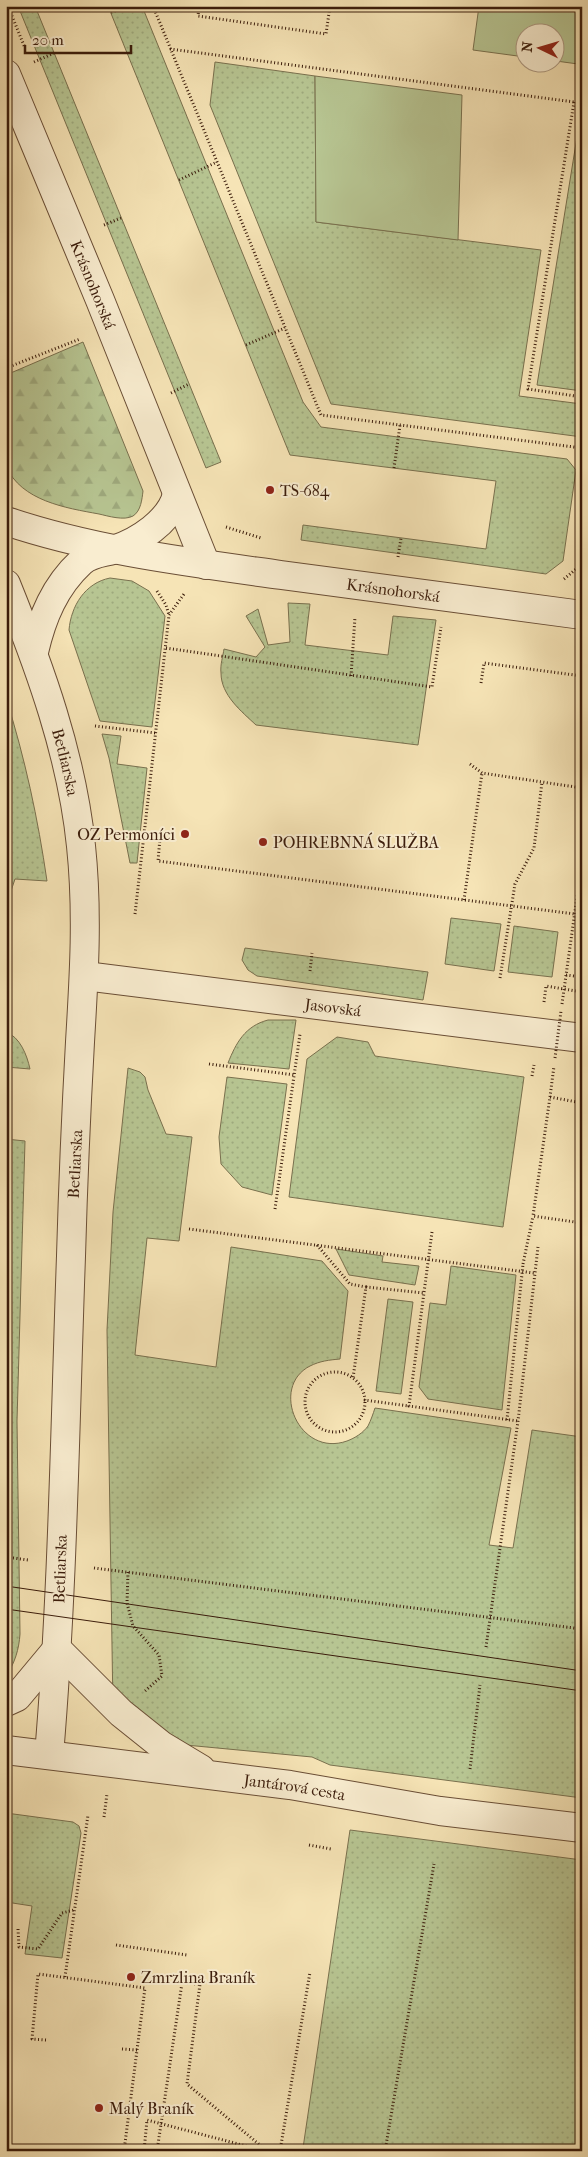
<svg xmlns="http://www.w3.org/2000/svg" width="588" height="2157" font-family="'IM FELL French Canon',serif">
	<defs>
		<pattern id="grass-dots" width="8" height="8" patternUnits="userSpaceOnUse" patternTransform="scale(1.25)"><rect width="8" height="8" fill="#b7c592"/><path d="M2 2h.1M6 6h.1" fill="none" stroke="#9ea97d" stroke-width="1.8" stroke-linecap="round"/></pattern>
		<pattern id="forest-firs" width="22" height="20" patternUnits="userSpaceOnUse" patternTransform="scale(1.25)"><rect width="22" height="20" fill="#b7c592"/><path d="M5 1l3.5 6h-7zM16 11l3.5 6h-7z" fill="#9ea97d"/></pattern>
	</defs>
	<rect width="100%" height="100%" fill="#f6e4b6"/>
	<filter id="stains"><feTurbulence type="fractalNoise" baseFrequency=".004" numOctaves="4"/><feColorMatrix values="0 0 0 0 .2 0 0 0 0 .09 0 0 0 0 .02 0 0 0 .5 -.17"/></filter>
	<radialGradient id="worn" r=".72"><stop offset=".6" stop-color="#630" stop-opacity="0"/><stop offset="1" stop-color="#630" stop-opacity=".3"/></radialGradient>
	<!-- grass -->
	<g fill="url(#grass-dots)" stroke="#79704e">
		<polygon points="18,6 35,6 221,462 206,468"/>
		<polygon points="108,6 142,6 303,402 321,427 567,459 576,470 563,561 546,574 301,540 303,525 486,549 496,481 290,455"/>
		<polygon points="215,62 315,76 316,222 541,250 519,396 582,404 582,437 331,404 210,105"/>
		<polygon points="581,112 582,112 582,391 537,385"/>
		<path d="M110 578 132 581 149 591 165 616 152 727 100 721 69 630C71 606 85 583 110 578Z"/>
		<path d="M288 603 310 604 305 645 388 655 393 616 436 620 418 745 256 725C241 711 221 695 221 673 220 665 223 656 224 649L256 657 265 647 246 616 258 609 268 645 290 642Z"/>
		<path d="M6 698C25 758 38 819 47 881L15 879 11 891 6 897Z"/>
		<polygon points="102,734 121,736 117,764 147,768 137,863 130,863 109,758"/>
		<polygon points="451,918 501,924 494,971 445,964"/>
		<polygon points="514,926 558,932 552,977 508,972"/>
		<polygon points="245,948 428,972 423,1000 257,976 248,970 242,960"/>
		<path d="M268 1020H296L289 1069 228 1063C236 1043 245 1026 268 1020Z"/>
		<path d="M6 1032C20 1037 27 1055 30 1069L6 1067Z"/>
		<polygon points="337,1037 368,1042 375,1056 524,1077 503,1227 289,1197 307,1059"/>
		<path d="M128 1068 140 1072 145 1077 148 1090 166 1134 192 1137 179 1241 147 1238 135 1355 216 1367 231 1247 322 1261 348 1291 340 1359C329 1360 320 1361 310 1366 269 1387 299 1458 347 1441 355 1438 363 1433 368 1426 371 1420 373 1414 375 1408L511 1428 489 1545 513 1548 532 1430 582 1437V1798L330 1765 312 1757 175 1744 113 1709 107 1330 113 1212Z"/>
		<polygon points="227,1077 287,1084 272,1195 242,1187 221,1164 219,1137"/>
		<path d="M6 1139 25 1141 17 1421 20 1634C19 1649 15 1663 6 1676V1171L11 1168 6 1157Z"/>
		<polygon points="336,1249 383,1256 382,1262 419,1266 415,1285 349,1275"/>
		<polygon points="451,1266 516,1275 502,1410 428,1399 419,1387 430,1303 446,1305"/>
		<polygon points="388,1299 413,1302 401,1394 376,1391"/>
		<polygon points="6,1813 73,1822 79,1826 81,1833 62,1958 25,1954 32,1906 6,1902"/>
		<polygon points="350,1830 582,1860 582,2151 325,2151 303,2148"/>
	</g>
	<!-- forest -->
	<path fill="url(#forest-firs)" stroke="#79704e" d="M83 342 143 491C142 499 141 511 133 516 124 521 108 516 99 514 66 508 21 501 6 466V375Z"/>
	<!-- pitch -->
	<g fill="#b7c592" stroke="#79704e">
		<polygon points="479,6 582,6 582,32 578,64 556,61 556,32 526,32 525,57 473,50"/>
		<polygon points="315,76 462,95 458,240 316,222"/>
	</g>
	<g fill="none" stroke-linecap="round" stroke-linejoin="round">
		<!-- minor casing -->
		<g stroke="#6a4e36" stroke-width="30">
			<g id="minor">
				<path id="s1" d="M6 74 100 300 206 565"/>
				<path id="s2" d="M6 521C95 551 188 562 281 575 381 588 481 602 582 615"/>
				<path d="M34 652C42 617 55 586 81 562 91 553 102 553 113 550 138 542 171 521 177 494"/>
				<path id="s3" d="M85 976 582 1038"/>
			</g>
		</g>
		<!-- tertiary casing -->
		<g stroke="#6a4e36" stroke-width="30">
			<g id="tertiary">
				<path id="s4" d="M6 584C40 668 72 756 81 846 88 912 84 976 80 1042 76 1114 73 1185 71 1256 65 1423 63 1590 49 1755"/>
				<polyline points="57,1649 121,1713 161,1745 201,1769"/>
				<polyline points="6,1702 17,1697 57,1649"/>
				<path id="s5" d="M6 1750 290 1785 440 1811 582 1828"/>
			</g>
		</g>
		<!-- path -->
		<g stroke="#3b1c0b" stroke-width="3" stroke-dasharray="1 2.5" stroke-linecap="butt">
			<polyline points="8,6 25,48"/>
			<polyline points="153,6 321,415 582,448"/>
			<polyline points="199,6 198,16 326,34 330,6"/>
			<polyline points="111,12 138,6"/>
			<polyline points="170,49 582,103"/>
			<polyline points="34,62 54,53"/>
			<polyline points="574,102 528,389 582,397"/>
			<polyline points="179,180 217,162"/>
			<polyline points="104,225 121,218"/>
			<polyline points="246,345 285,328"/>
			<polyline points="6,368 80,339"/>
			<polyline points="171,393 189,384"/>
			<polyline points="394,468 400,425"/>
			<polyline points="226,527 261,538"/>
			<polyline points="398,557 401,538"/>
			<polyline points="564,579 582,564"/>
			<polyline points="157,591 166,605 169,615"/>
			<polyline points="166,648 432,687 441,627"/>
			<polyline points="351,676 355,617"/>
			<polyline points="481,683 484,663 582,676"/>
			<polyline points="95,726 156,733"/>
			<polyline points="470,764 482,773 582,788"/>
			<polyline points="160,838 158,861 575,914"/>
			<polyline points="464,900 482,773"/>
			<polyline points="135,914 169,615 184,594"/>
			<polyline points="310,971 312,953"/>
			<polyline points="566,975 582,977"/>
			<polyline points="500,978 515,884 534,848 542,782"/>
			<polyline points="544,1002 546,986 582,992"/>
			<polyline points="562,1004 582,861"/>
			<polyline points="209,1064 295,1075"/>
			<polyline points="532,1076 534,1065"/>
			<polyline points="550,1097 554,1066"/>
			<polyline points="582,1103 550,1097 533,1216 582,1223"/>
			<polyline points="275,1209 300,1034"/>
			<polyline points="189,1229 534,1273"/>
			<polyline points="432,1232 409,1406 518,1421"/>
			<polyline points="317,1245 350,1284 366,1287 353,1378"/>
			<polyline points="523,1264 533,1216"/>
			<polyline points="366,1287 424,1293"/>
			<circle cx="335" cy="1402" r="30"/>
			<polyline points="364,1400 409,1406"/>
			<polyline points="6,1557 28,1560"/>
			<polyline points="94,1568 582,1629"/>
			<polyline points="128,1572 127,1603 133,1626 159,1655 162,1676 145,1691"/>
			<polyline points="486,1647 518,1421 538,1247"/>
			<polyline points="470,1769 480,1685"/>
			<polyline points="104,1817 107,1794"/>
			<polyline points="309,1845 331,1849"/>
			<polyline points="18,1929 19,1947 38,1949 62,1913 74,1910"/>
			<polyline points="116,1945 187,1955"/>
			<polyline points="65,1977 88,1815"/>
			<polyline points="46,2040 32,2039 38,1974 145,1988 124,2151"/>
			<polyline points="122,2049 137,2050"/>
			<polyline points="144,2151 147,2120 265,2151"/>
			<polyline points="157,2151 182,1983 200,1984 187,2084 267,2151"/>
			<polyline points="280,2151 310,1972"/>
			<polyline points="385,2151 434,1864"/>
		</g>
		<!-- minor -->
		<use href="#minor" stroke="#f9edd0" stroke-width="28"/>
		<!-- tertiary -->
		<use href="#tertiary" stroke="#f9edd0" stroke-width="28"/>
		<!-- tram -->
		<g stroke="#3b1c0b" stroke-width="1">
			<polyline points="6,1586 582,1671"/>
			<polyline points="6,1609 582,1691"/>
		</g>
		<!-- path-bridge -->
		<g stroke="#3b1c0b" stroke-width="3" stroke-dasharray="1 2.5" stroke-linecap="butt">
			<polyline points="555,1058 561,1011"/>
			<polyline points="507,1420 523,1264"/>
		</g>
	</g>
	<!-- markers -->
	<g fill="#8f2418" stroke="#f9edd0" stroke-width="2">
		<circle cx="270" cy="490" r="5"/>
		<circle cx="185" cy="834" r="5"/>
		<circle cx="263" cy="842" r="5"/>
		<circle cx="131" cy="1977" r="5"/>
		<circle cx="99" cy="2108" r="5"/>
	</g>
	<g text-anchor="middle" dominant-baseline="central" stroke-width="4" stroke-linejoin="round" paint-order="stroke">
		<!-- street labels -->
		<g font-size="16" fill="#3b1c0b" stroke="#f9edd0">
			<text stroke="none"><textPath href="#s1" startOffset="228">Krásnohorská</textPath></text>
			<text stroke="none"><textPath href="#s2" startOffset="394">Krásnohorská</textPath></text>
			<text stroke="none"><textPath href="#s4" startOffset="188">Betliarska</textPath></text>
			<text stroke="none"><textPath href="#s3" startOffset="250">Jasovská</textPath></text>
			<text transform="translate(75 1164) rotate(-87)">Betliarska</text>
			<text transform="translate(60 1569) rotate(-88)">Betliarska</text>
			<text stroke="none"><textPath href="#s5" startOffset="291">Jantárová cesta</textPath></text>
		</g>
		<!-- poi labels -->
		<g font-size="16" fill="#3b1c0b" stroke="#f9edd0" text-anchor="start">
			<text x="280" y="490">TS-684</text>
			<text x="175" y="834" text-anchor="end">OZ Permoníci</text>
			<text x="273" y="842">POHREBNNÁ SLUŽBA</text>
			<text x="141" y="1977">Zmrzlina Braník</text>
			<text x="109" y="2108">Malý Braník</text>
		</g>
	</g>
	<!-- margin -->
	<rect width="588" height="2157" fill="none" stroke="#f6e4b6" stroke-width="25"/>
	<rect x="8" y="8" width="573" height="2142" fill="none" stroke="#3b1c0b" stroke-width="2.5"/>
	<rect x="12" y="12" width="563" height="2132" fill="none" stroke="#3b1c0b"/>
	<!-- north arrow -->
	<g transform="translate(540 48) rotate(275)"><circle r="24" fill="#f9edd0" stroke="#ad9981"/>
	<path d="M0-4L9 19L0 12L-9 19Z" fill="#8f2418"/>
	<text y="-8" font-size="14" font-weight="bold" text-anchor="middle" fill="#3b1c0b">N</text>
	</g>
	<!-- scale -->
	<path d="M25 45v8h106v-8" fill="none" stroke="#3b1c0b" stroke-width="2.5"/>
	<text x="32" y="45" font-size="15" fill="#3b1c0b" stroke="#f9edd0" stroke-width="4" paint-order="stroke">20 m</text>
	<rect width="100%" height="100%" filter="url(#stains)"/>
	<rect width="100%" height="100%" fill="url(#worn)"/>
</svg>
